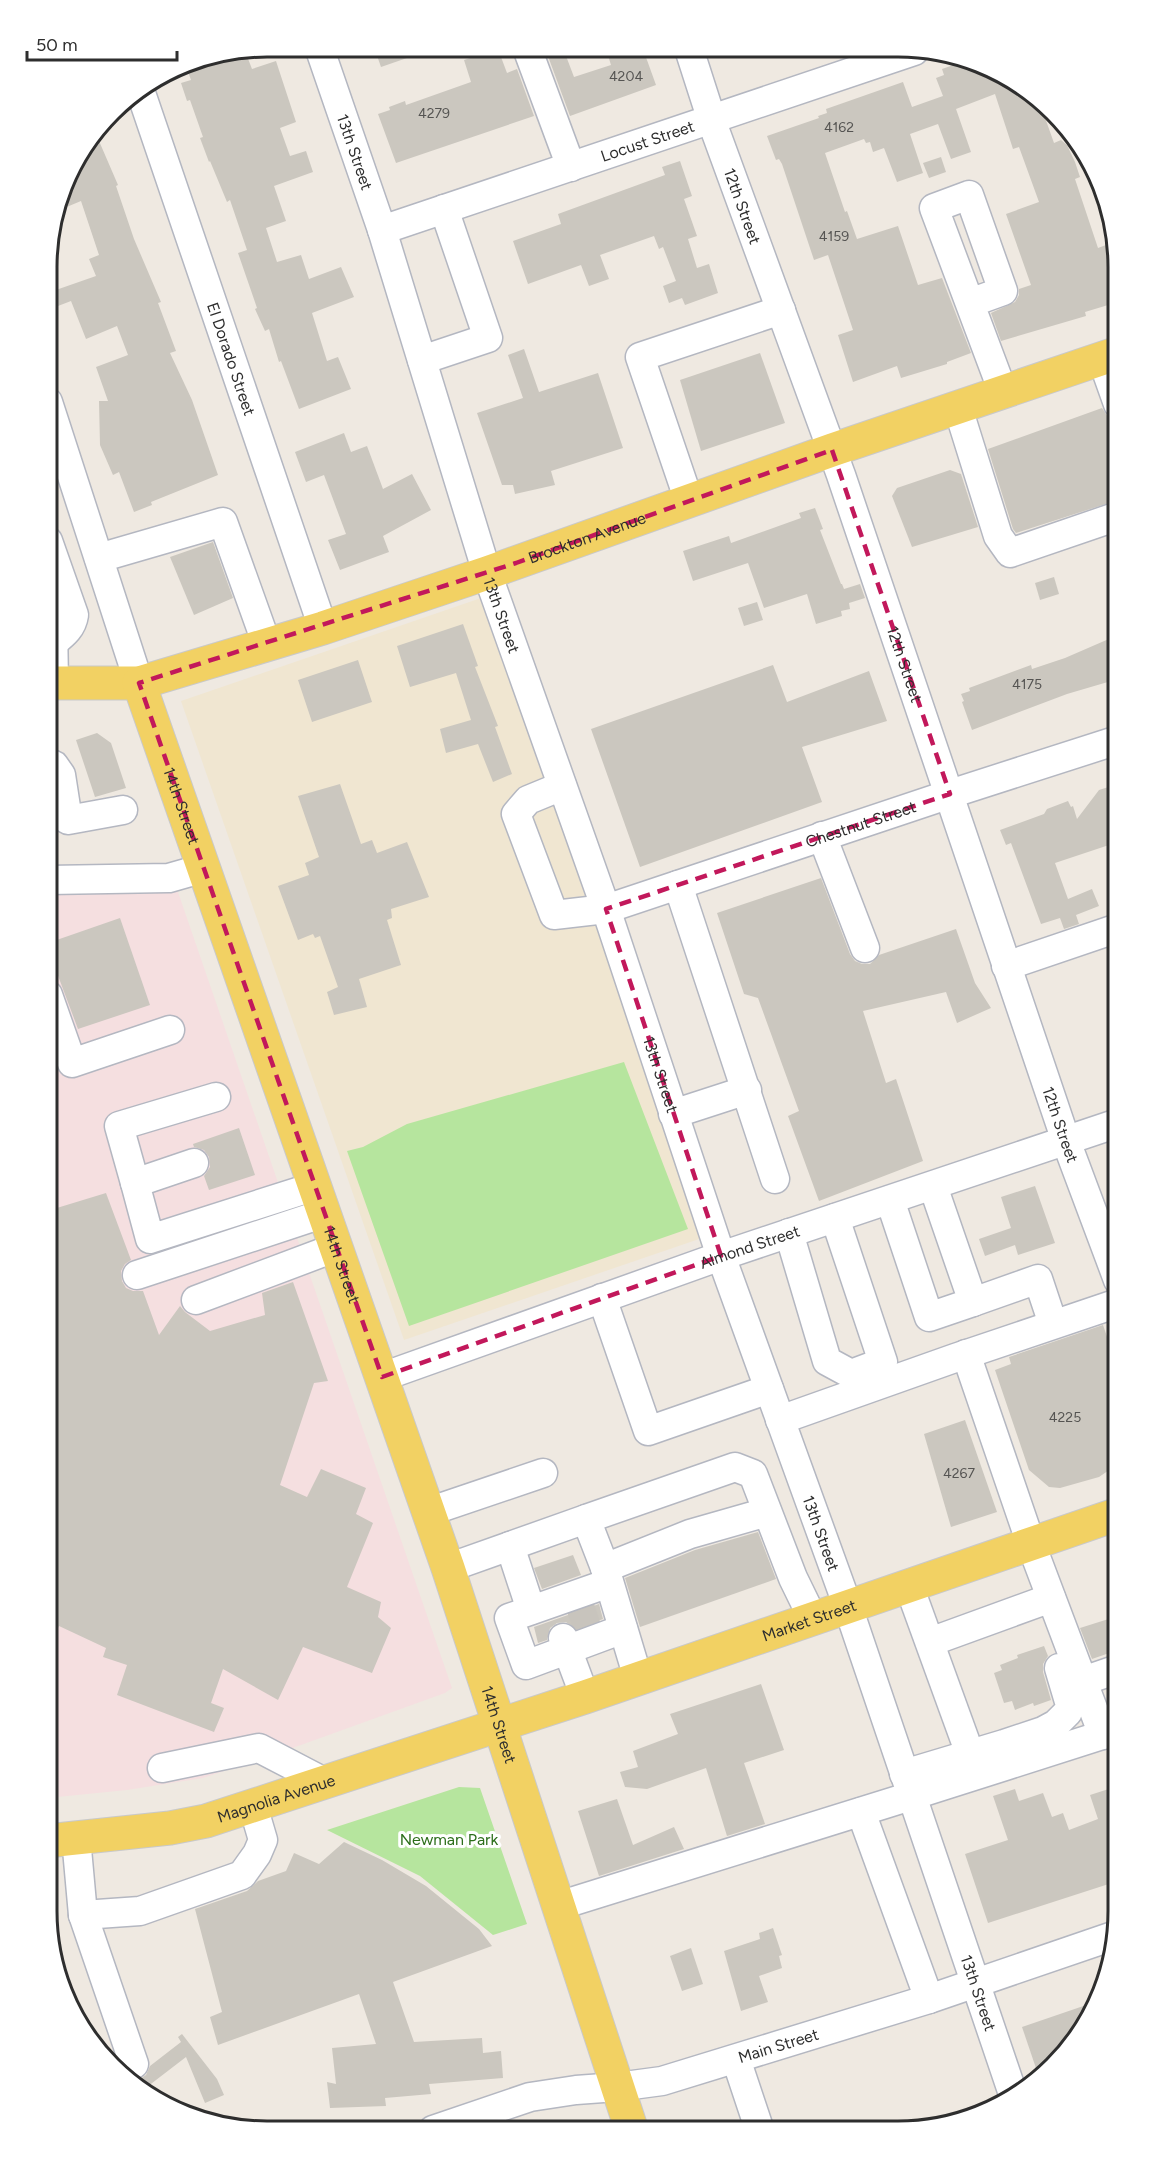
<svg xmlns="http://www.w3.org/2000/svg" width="1165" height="2178" font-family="Figtree,sans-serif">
	<rect width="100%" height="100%" fill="#efe9e1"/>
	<!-- education -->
	<polygon fill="#f0e6d1" points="481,598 705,1237 404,1340 181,701"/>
	<!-- medical -->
	<polygon fill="#f5dfe0" points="168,863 452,1688 445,1693 301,1745 203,1778 127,1790 47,1798 48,873 100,874"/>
	<!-- green -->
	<g fill="#b6e59e">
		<polygon points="624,1062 688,1229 409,1326 347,1151 363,1147 407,1124"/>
		<polygon points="459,1787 480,1788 527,1924 493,1935 420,1876 327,1830"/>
	</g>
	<!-- building -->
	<g fill="#cbc7bf">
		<polygon points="374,47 429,48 430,50 381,67"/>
		<polygon points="545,48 563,48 574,77 611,65 606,49 643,49 656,85 570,116"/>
		<polygon points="498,49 507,73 517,69 534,116 396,163 378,114 390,110 389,107 405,101 406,105 471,82 464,60"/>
		<polygon points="245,51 252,69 276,61 296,122 280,128 290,156 306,151 313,172 274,186 286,221 266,228 277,262 301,255 309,279 341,267 354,297 312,313 327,361 338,357 351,389 299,409 281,361 279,362 269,329 265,331 255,309 257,308 238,253 247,250 230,200 227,202 210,161 209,162 200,138 203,137 190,100 187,101 181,83 191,80 185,63"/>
		<polygon points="962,62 964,68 978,63 995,69 1038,98 1054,143 1061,140 1067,145 1075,162 1080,177 1075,179 1098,248 1106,245 1118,284 1118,302 1085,312 1086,316 1001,341 991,313 1015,302 1019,295 1019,289 1031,285 1006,214 1039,202 1019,147 1013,149 995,94 956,109 971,152 951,159 938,124 910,134 923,173 897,182 884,148 873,152 870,142 866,143 864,139 825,153 845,212 847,211 857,239 898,226 918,285 942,278 971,353 947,362 947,364 901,378 897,366 853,382 838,335 853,330 828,255 814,260 782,164 779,159 776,160 767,136 819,118 818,116 827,113 826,109 903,82 912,107 943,96 936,78 944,75 942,69"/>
		<polygon points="96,134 118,185 116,186 134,239 161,302 158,303 176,351 170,353 192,400 218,475 151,502 152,505 134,512 119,472 113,475 100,445 99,401 108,401 96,367 128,355 117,326 86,339 71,301 58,306 53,291 96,276 89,259 99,255 81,201 57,211 69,169"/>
		<polygon points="941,157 946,172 929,178 923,163"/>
		<polygon points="680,161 692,196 684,199 697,236 688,239 697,268 709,264 718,293 685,305 682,298 669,303 663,286 676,281 663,247 659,249 654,236 600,255 609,279 589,286 581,265 528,284 513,241 561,224 558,214 665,175 662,167"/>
		<polygon points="524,349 539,392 598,373 623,448 551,471 555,485 515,494 513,485 502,485 477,413 523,398 508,355"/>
		<polygon points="760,353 785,423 701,451 680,380"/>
		<polygon points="1102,408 1108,417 1118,420 1118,500 1016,533 1013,529 988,449"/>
		<polygon points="344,433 351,452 367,446 383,489 412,474 431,510 383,536 389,552 340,570 328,540 346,534 324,475 306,482 295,452"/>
		<polygon points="950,470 961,474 978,527 912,547 892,496 897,488"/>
		<polygon points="815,508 823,529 820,530 841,584 842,584 844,589 860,584 865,598 849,603 850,609 841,611 842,616 816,624 807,594 764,608 748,563 693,581 683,551 729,536 731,543 801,518 799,513"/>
		<polygon points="213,542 233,598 194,615 170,557"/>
		<polygon points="1054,577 1059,594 1040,600 1035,583"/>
		<polygon points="757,602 763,620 744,626 738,608"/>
		<polygon points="463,624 478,666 475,667 498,726 495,727 512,774 493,782 478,744 446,753 440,729 471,720 456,673 410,687 397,646"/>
		<polygon points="1118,635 1118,679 1067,694 972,730 962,702 964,701 961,694 970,691 969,688 1031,665 1032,669 1065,658"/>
		<polygon points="358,660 372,702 312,722 298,680"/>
		<polygon points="773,665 787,702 869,671 887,721 802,747 822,802 640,867 591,729"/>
		<polygon points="97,733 111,743 126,788 95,797 76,740"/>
		<polygon points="340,784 361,844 372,840 377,853 407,842 429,897 391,909 392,918 387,920 401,965 359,979 367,1007 334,1015 327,992 338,987 320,936 315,938 313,934 298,940 278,886 309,875 305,863 319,857 298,796"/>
		<polygon points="1118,784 1118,842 1055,863 1068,899 1092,889 1099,906 1076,915 1079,924 1064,929 1060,918 1041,924 1011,843 1006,845 1000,830 1044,814 1047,809 1068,801 1071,807 1073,806 1077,819 1099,790"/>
		<polygon points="821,878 850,954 855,961 862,964 870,964 879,955 956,929 975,983 991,1008 957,1023 946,992 863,1011 886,1083 896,1079 923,1161 819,1201 788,1116 799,1111 758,998 744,994 717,913"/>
		<polygon points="120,918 150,1005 78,1029 48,949 48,943"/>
		<polygon points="239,1128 255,1175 209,1190 204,1176 210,1167 209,1157 204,1150 194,1147 193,1144"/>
		<polygon points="1035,1186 1055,1243 1018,1255 1015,1245 985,1256 979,1239 1011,1228 1001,1197"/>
		<polygon points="106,1193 131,1260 125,1264 121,1271 122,1281 126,1288 133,1291 143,1291 159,1335 180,1306 185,1312 210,1331 265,1315 262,1293 293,1282 328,1381 314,1383 280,1485 307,1497 321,1469 366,1488 356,1514 373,1523 347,1587 381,1602 378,1617 391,1628 372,1673 303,1647 278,1700 223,1669 211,1703 224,1708 214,1732 117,1695 127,1665 103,1657 106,1648 59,1626 47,1649 47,1211"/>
		<polygon points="1103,1325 1118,1369 1118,1464 1099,1477 1060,1488 1049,1487 1029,1470 995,1370 1011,1364 1009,1357"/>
		<polygon points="965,1420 997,1512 951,1527 924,1434"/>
		<polygon points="758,1532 776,1579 640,1627 625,1578 695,1550"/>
		<polygon points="573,1555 581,1575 542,1589 534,1568"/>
		<polygon points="599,1604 603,1619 576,1629 566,1622 557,1623 550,1628 547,1640 538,1643 534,1627"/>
		<polygon points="1118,1616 1118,1650 1092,1659 1080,1628"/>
		<polygon points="1044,1646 1048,1656 1043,1664 1043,1672 1051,1700 1034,1706 1033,1703 1015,1710 1012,1701 1004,1703 994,1673 1002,1670 1000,1665 1018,1658 1017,1655"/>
		<polygon points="761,1684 784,1750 744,1763 765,1824 727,1836 706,1768 647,1789 625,1787 620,1772 638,1767 633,1751 678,1734 670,1714"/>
		<polygon points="1118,1786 1118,1852 1111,1855 1118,1881 988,1923 965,1854 1008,1840 993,1796 1015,1789 1019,1801 1043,1793 1052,1817 1063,1813 1069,1830 1098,1819 1090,1795"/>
		<polygon points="617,1799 633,1845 674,1827 684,1849 599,1876 578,1811"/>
		<polygon points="344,1842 382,1860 426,1886 479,1929 492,1946 393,1982 414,2042 482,2038 483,2053 501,2051 503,2078 429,2084 431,2094 385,2098 386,2106 330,2108 327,2082 336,2084 332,2048 376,2044 359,1994 218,2045 210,2017 222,2012 195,1909 247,1891 258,1881 286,1871 294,1853 319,1864"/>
		<polygon points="773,1928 782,1955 779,1956 782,1968 759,1976 768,2002 741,2011 724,1951 760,1939 759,1933"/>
		<polygon points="691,1948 703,1984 682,1991 670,1956"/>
		<polygon points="1098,2001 1073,2045 1039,2077 1022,2027"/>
		<polygon points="182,2034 217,2079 224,2095 205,2103 186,2057 143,2090 129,2081 140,2079 146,2075 150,2066 181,2042 178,2037"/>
	</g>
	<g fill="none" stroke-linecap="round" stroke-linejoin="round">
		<!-- minor-tunnel -->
		<polyline stroke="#c8c4bd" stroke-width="28" stroke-dasharray="28 14" stroke-linecap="butt" points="580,1606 588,1630"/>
		<!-- minor casing -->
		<g stroke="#b4b7c1" stroke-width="31">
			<g id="minor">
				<path id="s1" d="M319 47 382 230 487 573 606 909 721 1256 848 1607 1014 2097"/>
				<polyline points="527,48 571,167"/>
				<path id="s2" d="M689 49 716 133 841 475 1066 1141 1118 1280"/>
				<path id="s3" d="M140 90 323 628"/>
				<path id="s4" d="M382 230 914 51"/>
				<polyline points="970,303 1003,291 969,195 934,208 1003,392"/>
				<polyline points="1102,359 1118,404"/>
				<polyline points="422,360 488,338 444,209"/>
				<polyline points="48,402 139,683"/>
				<polyline points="958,408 998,536 1010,553 1118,516"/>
				<polyline points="689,501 640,357 781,310"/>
				<path d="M48 541 74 615C72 628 64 634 53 643"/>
				<polyline points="99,558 223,522 267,645"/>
				<polyline points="48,609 53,624 54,683"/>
				<polyline points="48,763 54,765 61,775 68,820 123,810"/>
				<path id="s5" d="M562 786 528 800 516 814 554 915 606 909 950 794 1118 740"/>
				<polyline points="822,836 865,948"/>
				<polyline points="48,880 169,878 204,868"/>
				<polyline points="678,885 775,1179"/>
				<polyline points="1006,966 1118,928"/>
				<polyline points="48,995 72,1063 170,1030"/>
				<polyline points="673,1114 747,1090"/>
				<polyline points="194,1163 135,1183 150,1239 316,1186"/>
				<polyline points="135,1183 119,1126 216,1097"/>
				<polyline points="890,1200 929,1317 973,1302 933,1186"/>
				<polyline points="789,1233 827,1361 851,1374 883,1362 835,1218"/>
				<polyline points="137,1275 325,1213"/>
				<polyline points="602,1298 648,1431 769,1389"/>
				<polyline points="196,1300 337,1247"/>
				<polyline points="973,1302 1038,1279 1053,1324"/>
				<polyline points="966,1354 1031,1544 1103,1735"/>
				<path id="s6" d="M382 1377 721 1256 1118 1123"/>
				<polyline points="780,1420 955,1358 1118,1303"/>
				<polyline points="428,1512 543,1473"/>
				<polyline points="510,1546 531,1610"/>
				<polyline points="448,1568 586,1519"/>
				<polyline points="605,1568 690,1534 767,1512"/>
				<polyline points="609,1583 509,1618 526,1665 623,1629"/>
				<polyline points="909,1586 970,1754"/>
				<polyline points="563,1638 585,1697"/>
				<polyline points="930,1642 1051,1598"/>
				<polyline points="638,1678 605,1568 586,1519 735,1467 753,1474 793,1578 813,1619"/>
				<polyline points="1083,1681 1118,1669"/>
				<polyline points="162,1768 259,1748 326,1783"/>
				<polyline points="904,1774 1004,1744 1043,1731 1056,1724 1068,1712 1070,1705 1059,1668"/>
				<polyline points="861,1812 929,1999"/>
				<polyline points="76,1838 83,1915 134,2064"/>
				<polyline points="558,1906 911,1796 1118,1730"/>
				<polyline points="83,1915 140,1911 242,1875 257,1854 263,1840 253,1806"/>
				<polyline points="736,2059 760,2131"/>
				<path id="s7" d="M433 2130 530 2097 576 2090 617 2087 662 2081 929 1999 1116 1935"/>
			</g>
		</g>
		<!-- major casing -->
		<g stroke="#c9c9c9" stroke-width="35">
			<g id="major">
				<path id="s8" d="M48 683H139L323 628 487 573 832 450 1118 353"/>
				<path id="s9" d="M139 683 448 1568 632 2131"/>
				<path id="s10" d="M47 1841 170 1828 206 1821 585 1697 1118 1514"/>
			</g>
		</g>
		<!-- minor -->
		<use href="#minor" stroke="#fff" stroke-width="28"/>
		<!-- major -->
		<use href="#major" stroke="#f2d163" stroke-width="33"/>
	</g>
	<!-- marked area -->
	<path fill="none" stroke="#c2185b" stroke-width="4.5" stroke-dasharray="12 8" stroke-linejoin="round" d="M832 450 950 794 606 909 721 1256 382 1377 139 683 516 563Z"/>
	<g text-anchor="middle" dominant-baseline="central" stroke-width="6" stroke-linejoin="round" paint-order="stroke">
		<!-- number labels -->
		<g font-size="14" fill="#555452">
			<text x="626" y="76">4204</text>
			<text x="434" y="113">4279</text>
			<text x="839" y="127">4162</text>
			<text x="834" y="236">4159</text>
			<text x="1027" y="684">4175</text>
			<text x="1065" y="1417">4225</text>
			<text x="959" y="1473">4267</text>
		</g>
		<!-- street labels -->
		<g font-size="16" fill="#2e2e2e" stroke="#fff">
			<text stroke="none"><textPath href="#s4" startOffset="280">Locust Street</textPath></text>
			<text stroke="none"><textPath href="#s1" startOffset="111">13th Street</textPath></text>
			<text stroke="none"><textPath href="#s2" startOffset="166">12th Street</textPath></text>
			<text stroke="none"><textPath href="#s3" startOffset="284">El Dorado Street</textPath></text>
			<text stroke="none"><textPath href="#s8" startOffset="562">Brockton Avenue</textPath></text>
			<text stroke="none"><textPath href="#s1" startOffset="597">13th Street</textPath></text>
			<text stroke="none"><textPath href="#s2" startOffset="652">12th Street</textPath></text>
			<text stroke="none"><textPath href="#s9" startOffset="130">14th Street</textPath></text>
			<text stroke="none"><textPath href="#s5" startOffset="484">Chestnut Street</textPath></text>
			<text stroke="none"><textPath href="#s1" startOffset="1083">13th Street</textPath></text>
			<text stroke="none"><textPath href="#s2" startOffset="1138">12th Street</textPath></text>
			<text stroke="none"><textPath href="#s6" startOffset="390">Almond Street</textPath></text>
			<text stroke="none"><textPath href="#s9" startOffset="616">14th Street</textPath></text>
			<text stroke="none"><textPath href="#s1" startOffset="1569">13th Street</textPath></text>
			<text stroke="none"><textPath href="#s10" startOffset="796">Market Street</textPath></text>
			<text stroke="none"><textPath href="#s9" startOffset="1102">14th Street</textPath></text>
			<text stroke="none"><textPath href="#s10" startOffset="234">Magnolia Avenue</textPath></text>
			<text stroke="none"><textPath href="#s1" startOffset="2055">13th Street</textPath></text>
			<text stroke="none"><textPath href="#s7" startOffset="357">Main Street</textPath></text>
		</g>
		<!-- park labels -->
		<g font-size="16" fill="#2c6e1b" stroke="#fff">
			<text x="449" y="1839">Newman Park</text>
		</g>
	</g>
	<!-- crop -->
	<path d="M0 0H1165V2178H0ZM267 57H898A210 210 0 0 1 1108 267V1911A210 210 0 0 1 898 2121H267A210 210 0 0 1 57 1911V267A210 210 0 0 1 267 57Z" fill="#fff" fill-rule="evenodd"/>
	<path fill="none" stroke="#2e2e2e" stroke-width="3" d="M267 57H898A210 210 0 0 1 1108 267V1911A210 210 0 0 1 898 2121H267A210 210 0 0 1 57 1911V267A210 210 0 0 1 267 57Z"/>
	<!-- scale -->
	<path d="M27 51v9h150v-9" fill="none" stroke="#2e2e2e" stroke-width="3"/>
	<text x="36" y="51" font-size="18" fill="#2e2e2e" stroke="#ffffff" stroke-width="4.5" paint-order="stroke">50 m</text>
</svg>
